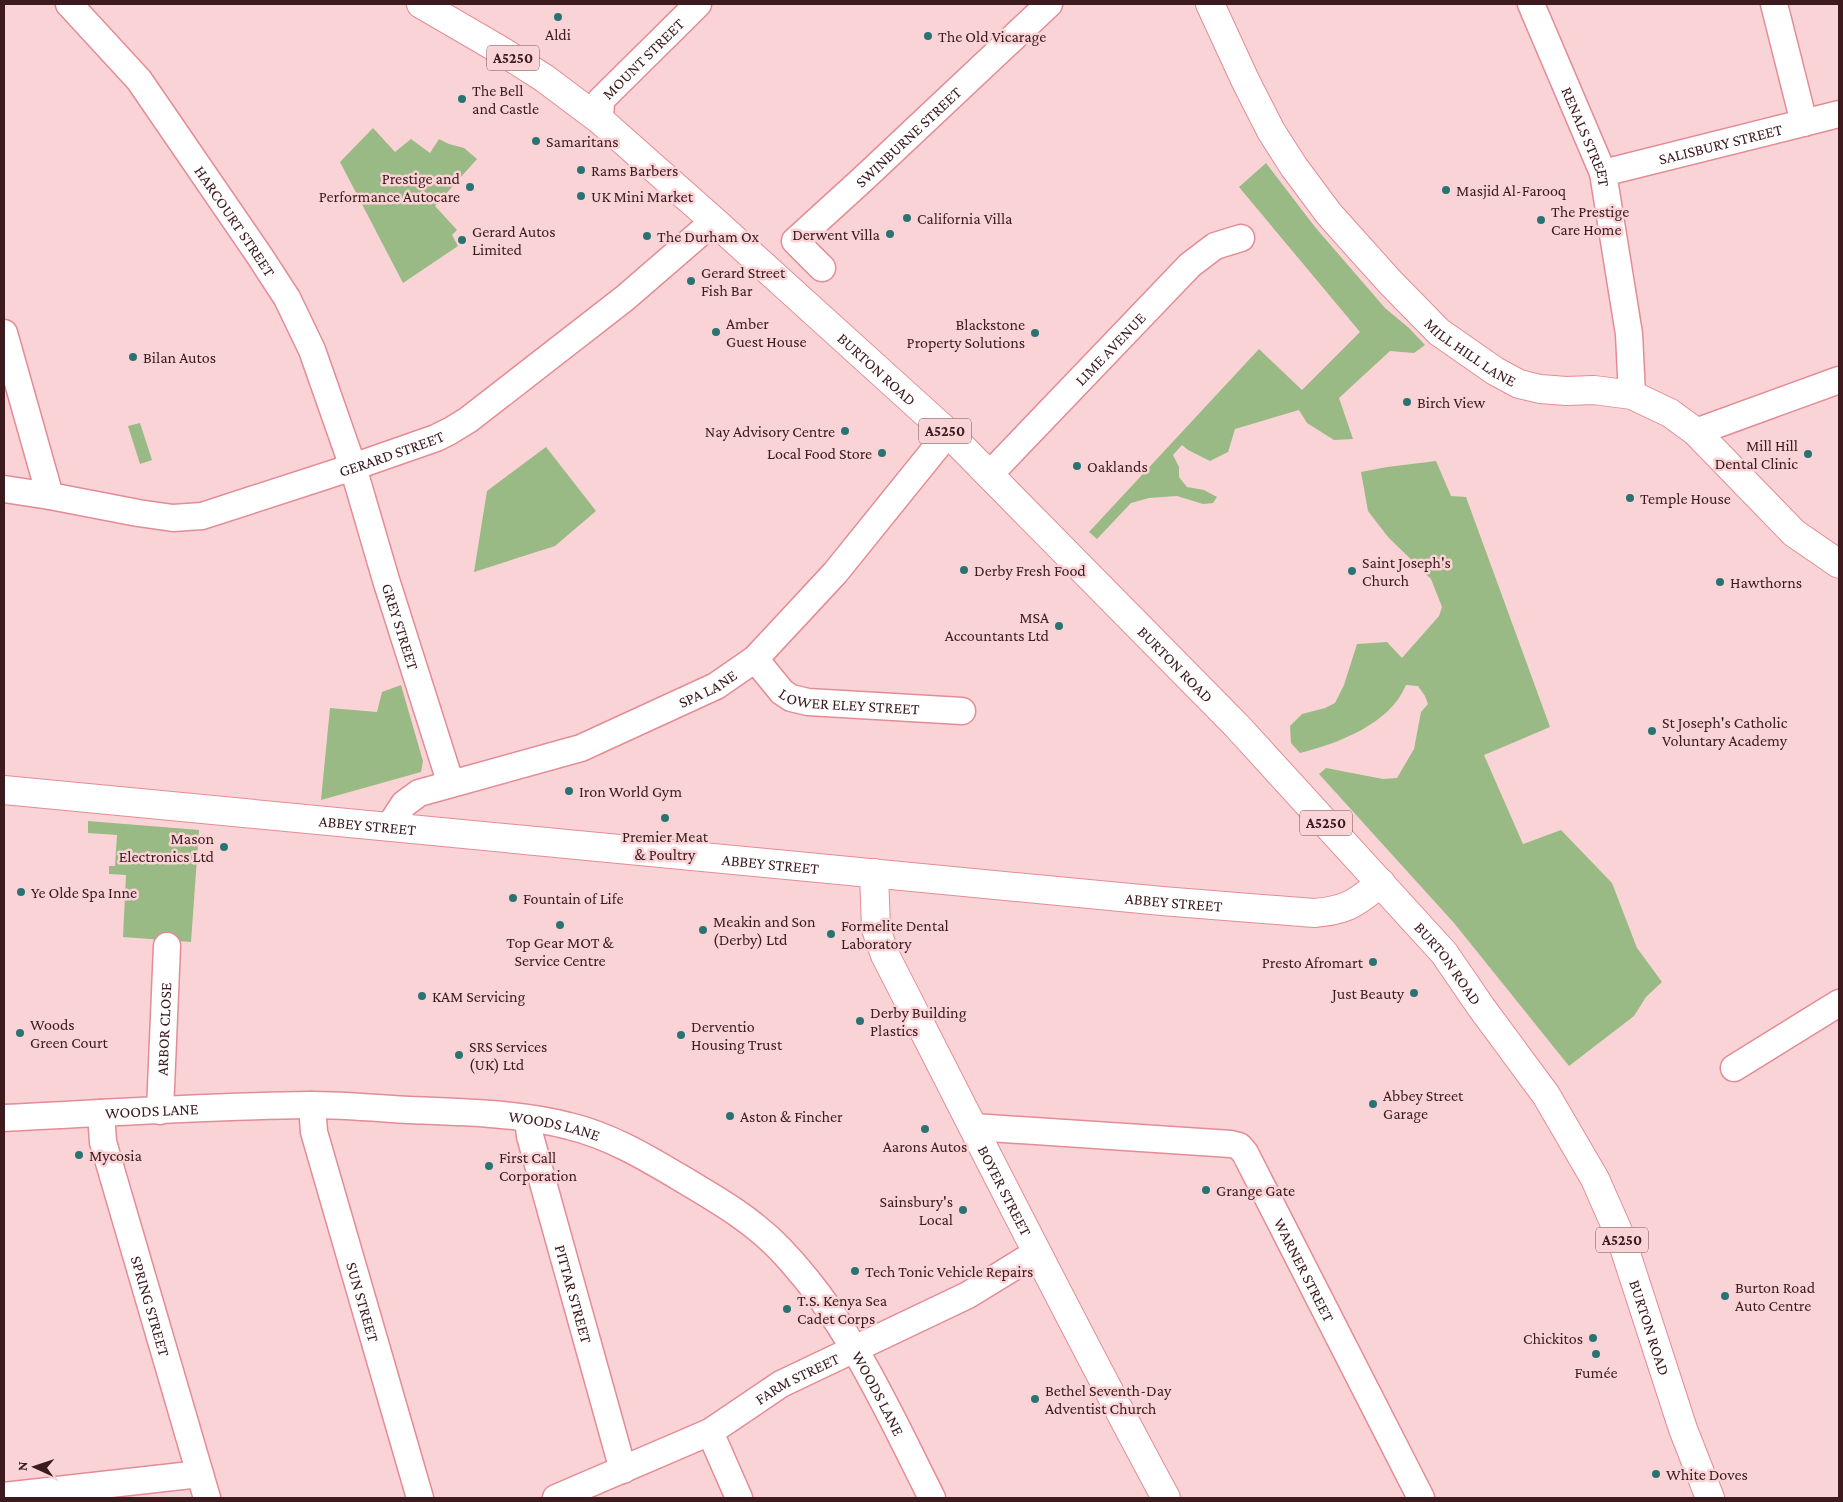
<svg xmlns="http://www.w3.org/2000/svg" width="1843" height="1502" font-family="'Crimson Pro',serif">
	<rect width="100%" height="100%" fill="#f9d3d5"/>
	<!-- green -->
	<g fill="#9aba85">
		<polygon points="373,128 395,152 411,139 430,153 439,139 449,144 464,148 477,159 435,206 457,230 452,235 458,246 403,283 340,162"/>
		<polygon points="1266,163 1315,227 1385,308 1409,328 1425,345 1414,353 1390,351 1339,398 1353,439 1334,440 1307,423 1299,410 1235,429 1228,452 1210,461 1188,450 1182,445 1173,455 1179,467 1179,477 1187,487 1204,490 1217,497 1213,503 1203,504 1177,496 1149,498 1131,503 1097,539 1089,532 1259,349 1302,390 1360,332 1239,187"/>
		<polygon points="140,423 152,460 140,464 128,426"/>
		<polygon points="546,447 596,511 555,546 474,572 487,491"/>
		<path d="M1436 461 1451 496 1466 497 1550 727 1484 755 1523 844 1561 830 1612 883 1637 948 1662 982 1646 997 1634 1016 1569 1066 1454 923 1319 774 1326 768 1383 779 1397 778 1414 749 1421 712 1428 704 1425 696 1418 686 1406 685C1390 724 1339 743 1300 753L1291 743 1290 726 1302 714 1325 708 1335 703 1344 685 1357 644 1387 642 1402 658 1439 616 1442 607 1431 579 1388 537 1368 511 1361 472 1387 467Z"/>
		<polygon points="401,685 423,761 421,772 321,800 330,708 377,712 382,692"/>
		<polygon points="88,821 199,830 191,942 123,937 126,875 109,874 109,866 115,866 117,835 88,833"/>
	</g>
	<g fill="none" stroke-linecap="round" stroke-linejoin="round">
		<!-- street casing -->
		<g stroke="#e48c95" stroke-width="29">
			<g id="street">
				<path id="s1" d="M69 4 139 80 259 255 287 298 312 350 353 467 386 580 447 772 453 783"/>
				<path id="s2" d="M1531 4 1603 173 1629 334 1632 395"/>
				<polyline points="1774,4 1804,123"/>
				<path id="s3" d="M600 120 601 100 698 4"/>
				<path id="s4" d="M1603 173 1839 114"/>
				<path id="s5" d="M822 268 795 241 863 179 1049 4"/>
				<polyline points="4,333 50,496"/>
				<polyline points="1696,432 1839,380"/>
				<path id="s6" d="M989 475 1190 265 1215 246 1241 238"/>
				<path id="s7" d="M4 489 50 496 138 513 173 518 202 516 353 467 436 438 450 431 468 420 625 298 714 221"/>
				<path id="s8" d="M755 659 782 692 791 698 808 702 962 711"/>
				<path id="s9" d="M389 827 404 804 419 793 581 748 716 686 755 659 835 573 948 433"/>
				<polyline points="1734,1068 1839,1003"/>
				<path id="s10" d="M312 1105 314 1132 420 1498"/>
				<path id="s11" d="M160 1111 167 946"/>
				<path id="s12" d="M101 1113 103 1142 207 1498"/>
				<path id="s13" d="M4 1118C105 1113 208 1106 309 1105 342 1105 376 1108 409 1110 461 1112 519 1113 569 1126 612 1136 652 1161 689 1183 721 1202 753 1221 779 1248 848 1319 888 1411 932 1498"/>
				<path id="s14" d="M528 1119 530 1136 623 1470"/>
				<path id="s15" d="M974 1127 1231 1144 1239 1146 1245 1153 1421 1498"/>
				<polyline points="710,1432 739,1498"/>
				<polyline points="4,1496 200,1474"/>
				<path id="s16" d="M556 1498 710 1432 781 1384 968 1295 1036 1253"/>
			</g>
		</g>
		<!-- secondary casing -->
		<g stroke="#e48c95" stroke-width="30">
			<g id="secondary">
				<path id="s17" d="M1210 4 1246 82 1271 131 1294 167 1329 214 1390 282 1439 332 1495 371 1519 384 1540 389 1566 391 1594 390 1632 395 1670 413 1696 432 1794 533 1839 564"/>
				<path id="s18" d="M4 790 1162 901 1314 913C1349 910 1355 903 1381 883"/>
				<path id="s19" d="M874 873 876 929 885 955C978 1136 1069 1319 1166 1498"/>
			</g>
		</g>
		<!-- primary casing -->
		<g stroke="#e48c95" stroke-width="30">
			<g id="primary">
				<path id="s20" d="M421 4 500 50 544 78 600 120 714 221 948 433 1237 726 1444 953 1481 1007 1546 1095 1595 1179 1621 1238 1683 1429 1710 1498"/>
			</g>
		</g>
		<!-- street -->
		<use href="#street" stroke="#fff" stroke-width="26"/>
		<!-- secondary -->
		<use href="#secondary" stroke="#fff" stroke-width="28"/>
		<!-- primary -->
		<use href="#primary" stroke="#fff" stroke-width="28"/>
	</g>
	<!-- markers -->
	<g fill="#297372" stroke="#f9d3d5" stroke-width="2">
		<circle cx="558" cy="17" r="5"/>
		<circle cx="928" cy="36" r="5"/>
		<circle cx="462" cy="99" r="5"/>
		<circle cx="536" cy="141" r="5"/>
		<circle cx="581" cy="170" r="5"/>
		<circle cx="470" cy="187" r="5"/>
		<circle cx="1446" cy="190" r="5"/>
		<circle cx="581" cy="196" r="5"/>
		<circle cx="907" cy="218" r="5"/>
		<circle cx="1541" cy="220" r="5"/>
		<circle cx="890" cy="234" r="5"/>
		<circle cx="647" cy="236" r="5"/>
		<circle cx="462" cy="240" r="5"/>
		<circle cx="691" cy="281" r="5"/>
		<circle cx="716" cy="332" r="5"/>
		<circle cx="1035" cy="333" r="5"/>
		<circle cx="133" cy="357" r="5"/>
		<circle cx="1407" cy="402" r="5"/>
		<circle cx="845" cy="431" r="5"/>
		<circle cx="882" cy="453" r="5"/>
		<circle cx="1808" cy="454" r="5"/>
		<circle cx="1077" cy="466" r="5"/>
		<circle cx="1630" cy="498" r="5"/>
		<circle cx="964" cy="570" r="5"/>
		<circle cx="1352" cy="571" r="5"/>
		<circle cx="1720" cy="582" r="5"/>
		<circle cx="1059" cy="626" r="5"/>
		<circle cx="1652" cy="731" r="5"/>
		<circle cx="569" cy="791" r="5"/>
		<circle cx="665" cy="818" r="5"/>
		<circle cx="224" cy="847" r="5"/>
		<circle cx="21" cy="892" r="5"/>
		<circle cx="513" cy="898" r="5"/>
		<circle cx="560" cy="925" r="5"/>
		<circle cx="703" cy="930" r="5"/>
		<circle cx="831" cy="934" r="5"/>
		<circle cx="1373" cy="962" r="5"/>
		<circle cx="1414" cy="993" r="5"/>
		<circle cx="422" cy="996" r="5"/>
		<circle cx="860" cy="1021" r="5"/>
		<circle cx="20" cy="1033" r="5"/>
		<circle cx="681" cy="1035" r="5"/>
		<circle cx="459" cy="1055" r="5"/>
		<circle cx="1373" cy="1104" r="5"/>
		<circle cx="730" cy="1116" r="5"/>
		<circle cx="925" cy="1129" r="5"/>
		<circle cx="79" cy="1155" r="5"/>
		<circle cx="489" cy="1166" r="5"/>
		<circle cx="1206" cy="1190" r="5"/>
		<circle cx="963" cy="1210" r="5"/>
		<circle cx="855" cy="1271" r="5"/>
		<circle cx="1725" cy="1296" r="5"/>
		<circle cx="787" cy="1309" r="5"/>
		<circle cx="1593" cy="1338" r="5"/>
		<circle cx="1596" cy="1354" r="5"/>
		<circle cx="1035" cy="1399" r="5"/>
		<circle cx="1656" cy="1474" r="5"/>
	</g>
	<g text-anchor="middle" dominant-baseline="central" stroke-width="5" stroke-linejoin="round" paint-order="stroke">
		<!-- shield labels -->
		<g fill="#f9d3d5" stroke="#755255" stroke-width="1">
			<rect x="487" y="45.5" width="52" height="25" rx="4"/>
			<rect x="919" y="418.5" width="52" height="25" rx="4"/>
			<rect x="1300" y="810.5" width="52" height="25" rx="4"/>
			<rect x="1596" y="1227.5" width="52" height="25" rx="4"/>
		</g>
		<g font-size="15" font-weight="bold" fill="#3c1a1e">
			<text x="513" y="58">A5250</text>
			<text x="945" y="431">A5250</text>
			<text x="1326" y="823">A5250</text>
			<text x="1622" y="1240">A5250</text>
		</g>
		<!-- poi labels -->
		<g font-size="16" fill="#3c1a1e" stroke="#f9d3d5" text-anchor="start">
			<text x="558" y="34" text-anchor="middle">Aldi</text>
			<text x="938" y="36">The Old Vicarage</text>
			<text x="472" y="90">The Bell<tspan x="472" dy="18">and Castle</tspan></text>
			<text x="546" y="141">Samaritans</text>
			<text x="591" y="170">Rams Barbers</text>
			<text x="460" y="178" text-anchor="end">Prestige and<tspan x="460" dy="18">Performance Autocare</tspan></text>
			<text x="1456" y="190">Masjid Al-Farooq</text>
			<text x="591" y="196">UK Mini Market</text>
			<text x="1551" y="211">The Prestige<tspan x="1551" dy="18">Care Home</tspan></text>
			<text x="917" y="218">California Villa</text>
			<text x="472" y="231">Gerard Autos<tspan x="472" dy="18">Limited</tspan></text>
			<text x="880" y="234" text-anchor="end">Derwent Villa</text>
			<text x="657" y="236">The Durham Ox</text>
			<text x="701" y="272">Gerard Street<tspan x="701" dy="18">Fish Bar</tspan></text>
			<text x="726" y="323">Amber<tspan x="726" dy="18">Guest House</tspan></text>
			<text x="1025" y="324" text-anchor="end">Blackstone<tspan x="1025" dy="18">Property Solutions</tspan></text>
			<text x="143" y="357">Bilan Autos</text>
			<text x="1417" y="402">Birch View</text>
			<text x="835" y="431" text-anchor="end">Nay Advisory Centre</text>
			<text x="1798" y="445" text-anchor="end">Mill Hill<tspan x="1798" dy="18">Dental Clinic</tspan></text>
			<text x="872" y="453" text-anchor="end">Local Food Store</text>
			<text x="1087" y="466">Oaklands</text>
			<text x="1640" y="498">Temple House</text>
			<text x="1362" y="562">Saint Joseph's<tspan x="1362" dy="18">Church</tspan></text>
			<text x="974" y="570">Derby Fresh Food</text>
			<text x="1730" y="582">Hawthorns</text>
			<text x="1049" y="617" text-anchor="end">MSA<tspan x="1049" dy="18">Accountants Ltd</tspan></text>
			<text x="1662" y="722">St Joseph's Catholic<tspan x="1662" dy="18">Voluntary Academy</tspan></text>
			<text x="579" y="791">Iron World Gym</text>
			<text x="665" y="836" text-anchor="middle">Premier Meat<tspan x="665" dy="18">&amp; Poultry</tspan></text>
			<text x="214" y="838" text-anchor="end">Mason<tspan x="214" dy="18">Electronics Ltd</tspan></text>
			<text x="31" y="892">Ye Olde Spa Inne</text>
			<text x="523" y="898">Fountain of Life</text>
			<text x="713" y="921">Meakin and Son<tspan x="713" dy="18">(Derby) Ltd</tspan></text>
			<text x="841" y="925">Formelite Dental<tspan x="841" dy="18">Laboratory</tspan></text>
			<text x="560" y="942" text-anchor="middle">Top Gear MOT &amp;<tspan x="560" dy="18">Service Centre</tspan></text>
			<text x="1363" y="962" text-anchor="end">Presto Afromart</text>
			<text x="1404" y="993" text-anchor="end">Just Beauty</text>
			<text x="432" y="996">KAM Servicing</text>
			<text x="870" y="1012">Derby Building<tspan x="870" dy="18">Plastics</tspan></text>
			<text x="30" y="1024">Woods<tspan x="30" dy="18">Green Court</tspan></text>
			<text x="691" y="1026">Derventio<tspan x="691" dy="18">Housing Trust</tspan></text>
			<text x="469" y="1046">SRS Services<tspan x="469" dy="18">(UK) Ltd</tspan></text>
			<text x="1383" y="1095">Abbey Street<tspan x="1383" dy="18">Garage</tspan></text>
			<text x="740" y="1116">Aston &amp; Fincher</text>
			<text x="925" y="1146" text-anchor="middle">Aarons Autos</text>
			<text x="89" y="1155">Mycosia</text>
			<text x="499" y="1157">First Call<tspan x="499" dy="18">Corporation</tspan></text>
			<text x="1216" y="1190">Grange Gate</text>
			<text x="953" y="1201" text-anchor="end">Sainsbury's<tspan x="953" dy="18">Local</tspan></text>
			<text x="865" y="1271">Tech Tonic Vehicle Repairs</text>
			<text x="1735" y="1287">Burton Road<tspan x="1735" dy="18">Auto Centre</tspan></text>
			<text x="797" y="1300">T.S. Kenya Sea<tspan x="797" dy="18">Cadet Corps</tspan></text>
			<text x="1583" y="1338" text-anchor="end">Chickitos</text>
			<text x="1596" y="1372" text-anchor="middle">Fumée</text>
			<text x="1045" y="1390">Bethel Seventh-Day<tspan x="1045" dy="18">Adventist Church</tspan></text>
			<text x="1666" y="1474">White Doves</text>
		</g>
		<!-- street labels -->
		<g font-size="16" fill="#3c1a1e" stroke="#f9d3d5">
			<text stroke="none"><textPath href="#s3" startOffset="79">MOUNT STREET</textPath></text>
			<text stroke="none"><textPath href="#s5" startOffset="192">SWINBURNE STREET</textPath></text>
			<text stroke="none"><textPath href="#s2" startOffset="144">RENALS STREET</textPath></text>
			<text stroke="none"><textPath href="#s4" startOffset="121">SALISBURY STREET</textPath></text>
			<text stroke="none"><textPath href="#s1" startOffset="274">HARCOURT STREET</textPath></text>
			<text stroke="none"><textPath href="#s6" startOffset="175">LIME AVENUE</textPath></text>
			<text stroke="none"><textPath href="#s17" startOffset="441">MILL HILL LANE</textPath></text>
			<text stroke="none"><textPath href="#s20" startOffset="586">BURTON ROAD</textPath></text>
			<text stroke="none"><textPath href="#s7" startOffset="400">GERARD STREET</textPath></text>
			<text stroke="none"><textPath href="#s1" startOffset="715">GREY STREET</textPath></text>
			<text stroke="none"><textPath href="#s20" startOffset="1006">BURTON ROAD</textPath></text>
			<text stroke="none"><textPath href="#s9" startOffset="354">SPA LANE</textPath></text>
			<text stroke="none"><textPath href="#s8" startOffset="112">LOWER ELEY STREET</textPath></text>
			<text stroke="none"><textPath href="#s18" startOffset="365">ABBEY STREET</textPath></text>
			<text stroke="none"><textPath href="#s18" startOffset="770">ABBEY STREET</textPath></text>
			<text stroke="none"><textPath href="#s18" startOffset="1175">ABBEY STREET</textPath></text>
			<text stroke="none"><textPath href="#s20" startOffset="1411">BURTON ROAD</textPath></text>
			<text stroke="none"><textPath href="#s11" startOffset="82">ARBOR CLOSE</textPath></text>
			<text stroke="none"><textPath href="#s13" startOffset="148">WOODS LANE</textPath></text>
			<text stroke="none"><textPath href="#s13" startOffset="552">WOODS LANE</textPath></text>
			<text stroke="none"><textPath href="#s19" startOffset="348">BOYER STREET</textPath></text>
			<text stroke="none"><textPath href="#s15" startOffset="406">WARNER STREET</textPath></text>
			<text stroke="none"><textPath href="#s14" startOffset="181">PITTAR STREET</textPath></text>
			<text stroke="none"><textPath href="#s10" startOffset="204">SUN STREET</textPath></text>
			<text stroke="none"><textPath href="#s12" startOffset="200">SPRING STREET</textPath></text>
			<text stroke="none"><textPath href="#s20" startOffset="1831">BURTON ROAD</textPath></text>
			<text stroke="none"><textPath href="#s16" startOffset="270">FARM STREET</textPath></text>
			<text stroke="none"><textPath href="#s13" startOffset="988">WOODS LANE</textPath></text>
		</g>
	</g>
	<!-- border -->
	<rect width="1843" height="1502" fill="none" stroke="#3c1a1e" stroke-width="10"/>
	<!-- north arrow -->
	<g transform="translate(35 1467) rotate(273)" stroke="#f9d3d5" stroke-width="4" paint-order="stroke">
	<path d="M0-4L9 19L0 12L-9 19Z" fill="#3c1a1e"/>
	<text y="-8" font-size="14" font-weight="bold" text-anchor="middle" fill="#3c1a1e">N</text>
	</g>
</svg>
